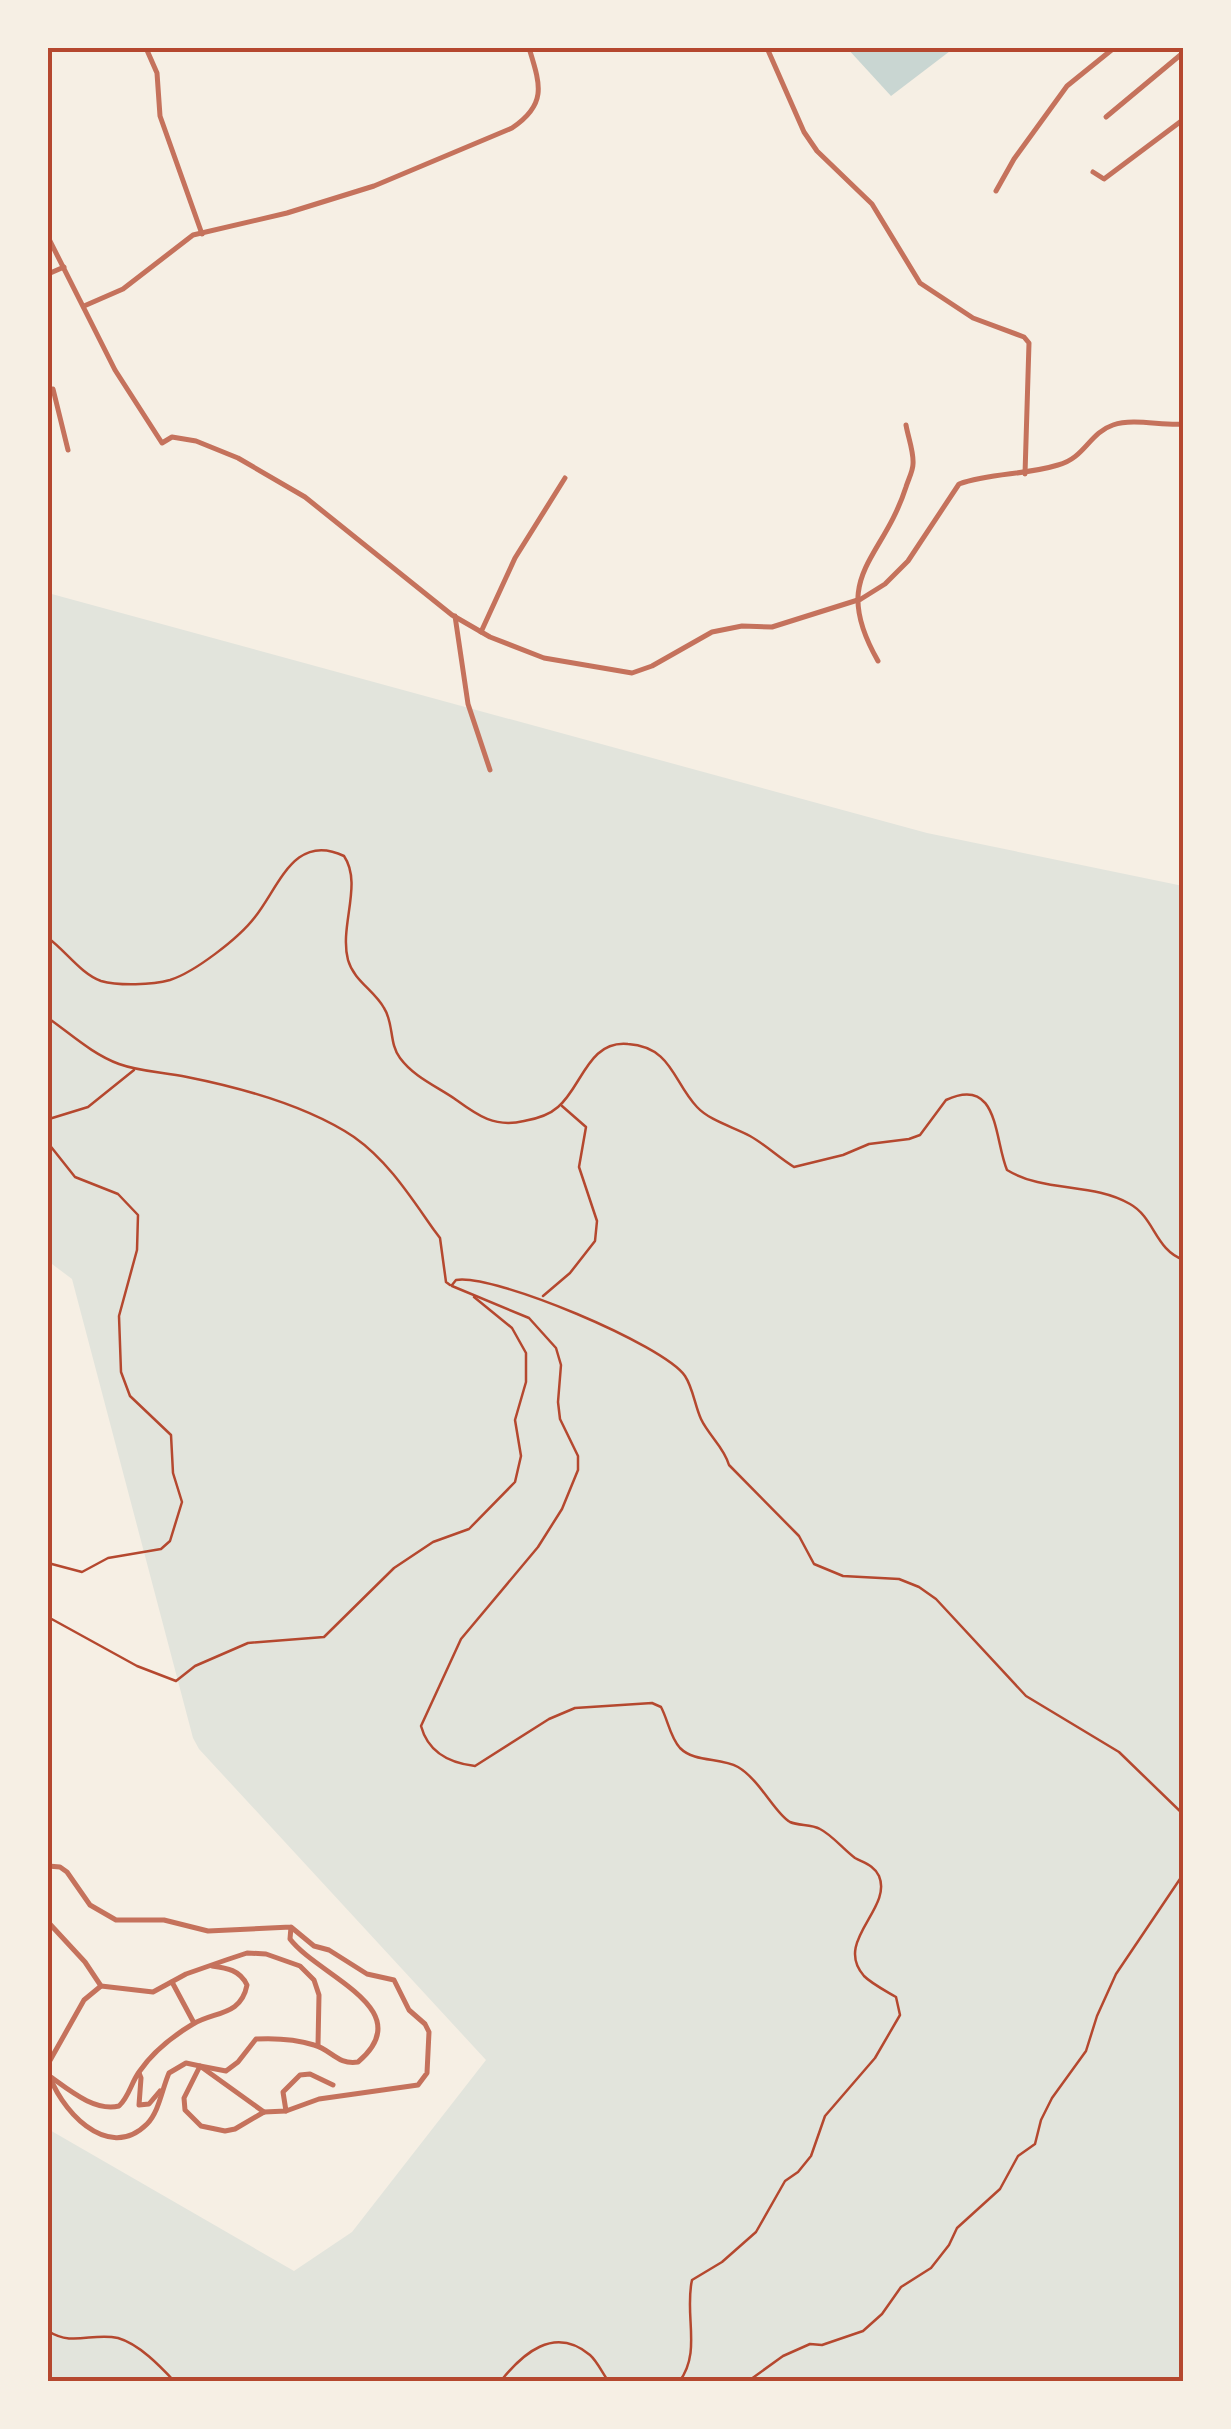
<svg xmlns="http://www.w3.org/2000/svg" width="1231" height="2429" font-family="'IBM Plex Sans',sans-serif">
	<rect width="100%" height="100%" fill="#f6efe4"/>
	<!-- green -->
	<polygon fill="#e2e4dc" points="48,593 927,833 1183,886 1183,2381 48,2381 48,2129 294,2271 352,2232 486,2060 199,1749 193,1738 72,1279 48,1261"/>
	<!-- water -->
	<polygon fill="#c9d6d2" points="847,48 954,48 891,96"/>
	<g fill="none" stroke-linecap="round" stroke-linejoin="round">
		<!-- path -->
		<g stroke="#b5482f" stroke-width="2.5">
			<path d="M48 938C65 950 81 974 101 981 119 986 152 985 170 980 195 972 239 938 255 917 279 887 294 832 344 856 363 884 339 926 348 960 354 981 374 990 384 1008 394 1023 389 1044 400 1058 414 1077 436 1086 455 1099 477 1115 494 1128 524 1121 536 1119 549 1115 558 1107 582 1087 588 1040 628 1044 672 1047 673 1082 697 1107 710 1121 734 1127 750 1136 766 1145 779 1158 794 1167L843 1155 869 1144 909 1139 920 1135 946 1100C999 1075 994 1139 1007 1170 1045 1193 1092 1182 1130 1204 1155 1218 1155 1250 1184 1260"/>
			<path d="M48 1018C71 1034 92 1054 119 1064 141 1072 164 1072 187 1077 242 1088 306 1105 354 1137 388 1161 410 1196 434 1230L440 1238 446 1282 450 1285"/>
			<polyline points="49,1119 88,1107 134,1070"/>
			<polyline points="48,1143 75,1177 118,1194 138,1215 137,1250 119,1316 121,1372 130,1396 171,1435 173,1473 182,1502 170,1541 161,1549 108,1558 82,1572 48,1563"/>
			<path d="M452 1285 456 1280C493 1273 664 1345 685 1376 693 1388 695 1406 701 1419 709 1436 724 1447 729 1465L799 1536 814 1564 843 1576 899 1579 919 1587 936 1599 1026 1696 1119 1752 1184 1815"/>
			<path d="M452 1286 529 1318 556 1348 561 1365 558 1402 560 1419 578 1456V1470L562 1509 538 1547 461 1639 421 1726C428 1752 449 1763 475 1766L549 1719 575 1708 652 1703 661 1707C668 1720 670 1737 680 1748 695 1763 720 1757 738 1767 760 1780 776 1815 790 1822 799 1826 811 1824 820 1829 832 1835 843 1849 855 1858 864 1863 874 1865 879 1876 893 1909 833 1941 864 1976 872 1984 886 1991 896 1997L900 2015 875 2058 825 2116 811 2156 798 2172 785 2181 756 2232 722 2262 692 2280C684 2315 702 2352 679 2382"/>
			<polyline points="543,1296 570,1273 595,1241 597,1221 579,1167 586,1127 562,1106"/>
			<polyline points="48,1617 137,1666 176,1681 195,1666 248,1643 324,1637 394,1568 433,1542 469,1529 515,1482 521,1456 515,1420 526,1382 526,1353 512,1328 474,1297"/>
			<path d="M48 2331C73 2347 92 2332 118 2338 139 2344 160 2366 175 2382"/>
			<path d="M500 2382C522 2354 554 2325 590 2355 597 2361 603 2374 609 2382"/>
			<polyline points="747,2382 783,2356 810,2344 822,2345 863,2331 882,2314 901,2287 931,2268 949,2245 957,2228 1000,2189 1018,2156 1035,2144 1041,2120 1052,2098 1086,2051 1097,2016 1116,1974 1184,1873"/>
		</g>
		<!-- minor -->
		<g stroke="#c5725c" stroke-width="5">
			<polyline points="146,48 157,73 160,116 202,234"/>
			<polyline points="767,48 804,132 817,151 872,204 920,283 973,318 1024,337 1029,343 1025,474"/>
			<polyline points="1106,117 1184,52"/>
			<polyline points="1093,172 1104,179 1184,119"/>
			<polyline points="996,191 1014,159 1067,86 1114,48"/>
			<path d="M48 237 115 370 162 443 172 437 196 441 238 458 305 497 452 615 490 637 544 658 632 673 652 666 712 632 742 626 772 627 861 599 885 584 908 561 959 484C990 473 1026 475 1058 465 1085 458 1089 433 1113 425 1134 418 1162 426 1184 424"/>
			<polyline points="48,274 64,267"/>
			<path d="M84 306 123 289 193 235 287 213 374 186 512 128C548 104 540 84 529 48"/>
			<polyline points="53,389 68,450"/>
			<polyline points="455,616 468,704 490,770"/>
			<polyline points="481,632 515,558 565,478"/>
			<path d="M878 661C829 575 882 562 906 487 908 480 913 471 913 464 914 452 908 437 906 425"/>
			<path d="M48 1866 60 1867 67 1872 90 1905 116 1920H164L208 1931 291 1927 314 1946 329 1950 367 1974 394 1980 409 2010 425 2024 429 2032 427 2073 418 2085 319 2099 286 2111 264 2112 235 2129 225 2131 201 2126 185 2110 184 2098 200 2066 226 2071 238 2062 256 2039C275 2038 295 2039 314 2045 332 2050 337 2065 358 2062 421 2009 318 1976 290 1939L291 1927"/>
			<polyline points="48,1922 85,1962 101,1986 153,1992 186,1974 226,1960 247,1953 266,1954 300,1966 314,1980 319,1995 318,2045"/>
			<polyline points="172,1982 194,2023"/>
			<polyline points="48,2064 84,2000 101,1986"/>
			<path d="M48 2071C58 2107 107 2164 147 2124 159 2112 162 2089 169 2073L186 2063 200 2066 264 2112"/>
			<polyline points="139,2073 141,2078 139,2105 149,2104 160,2091"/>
			<path d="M48 2075C68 2089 94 2112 119 2106 129 2097 131 2083 139 2072 152 2053 173 2036 193 2024 215 2011 241 2016 247 1985 240 1970 227 1968 212 1966"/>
			<polyline points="286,2111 283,2092 300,2075 310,2074 333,2085"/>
		</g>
	</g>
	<!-- border -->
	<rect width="1231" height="2429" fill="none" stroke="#f6efe4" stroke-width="100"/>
	<rect x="50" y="50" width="1131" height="2329" fill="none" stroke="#b5482f" stroke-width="4"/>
</svg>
